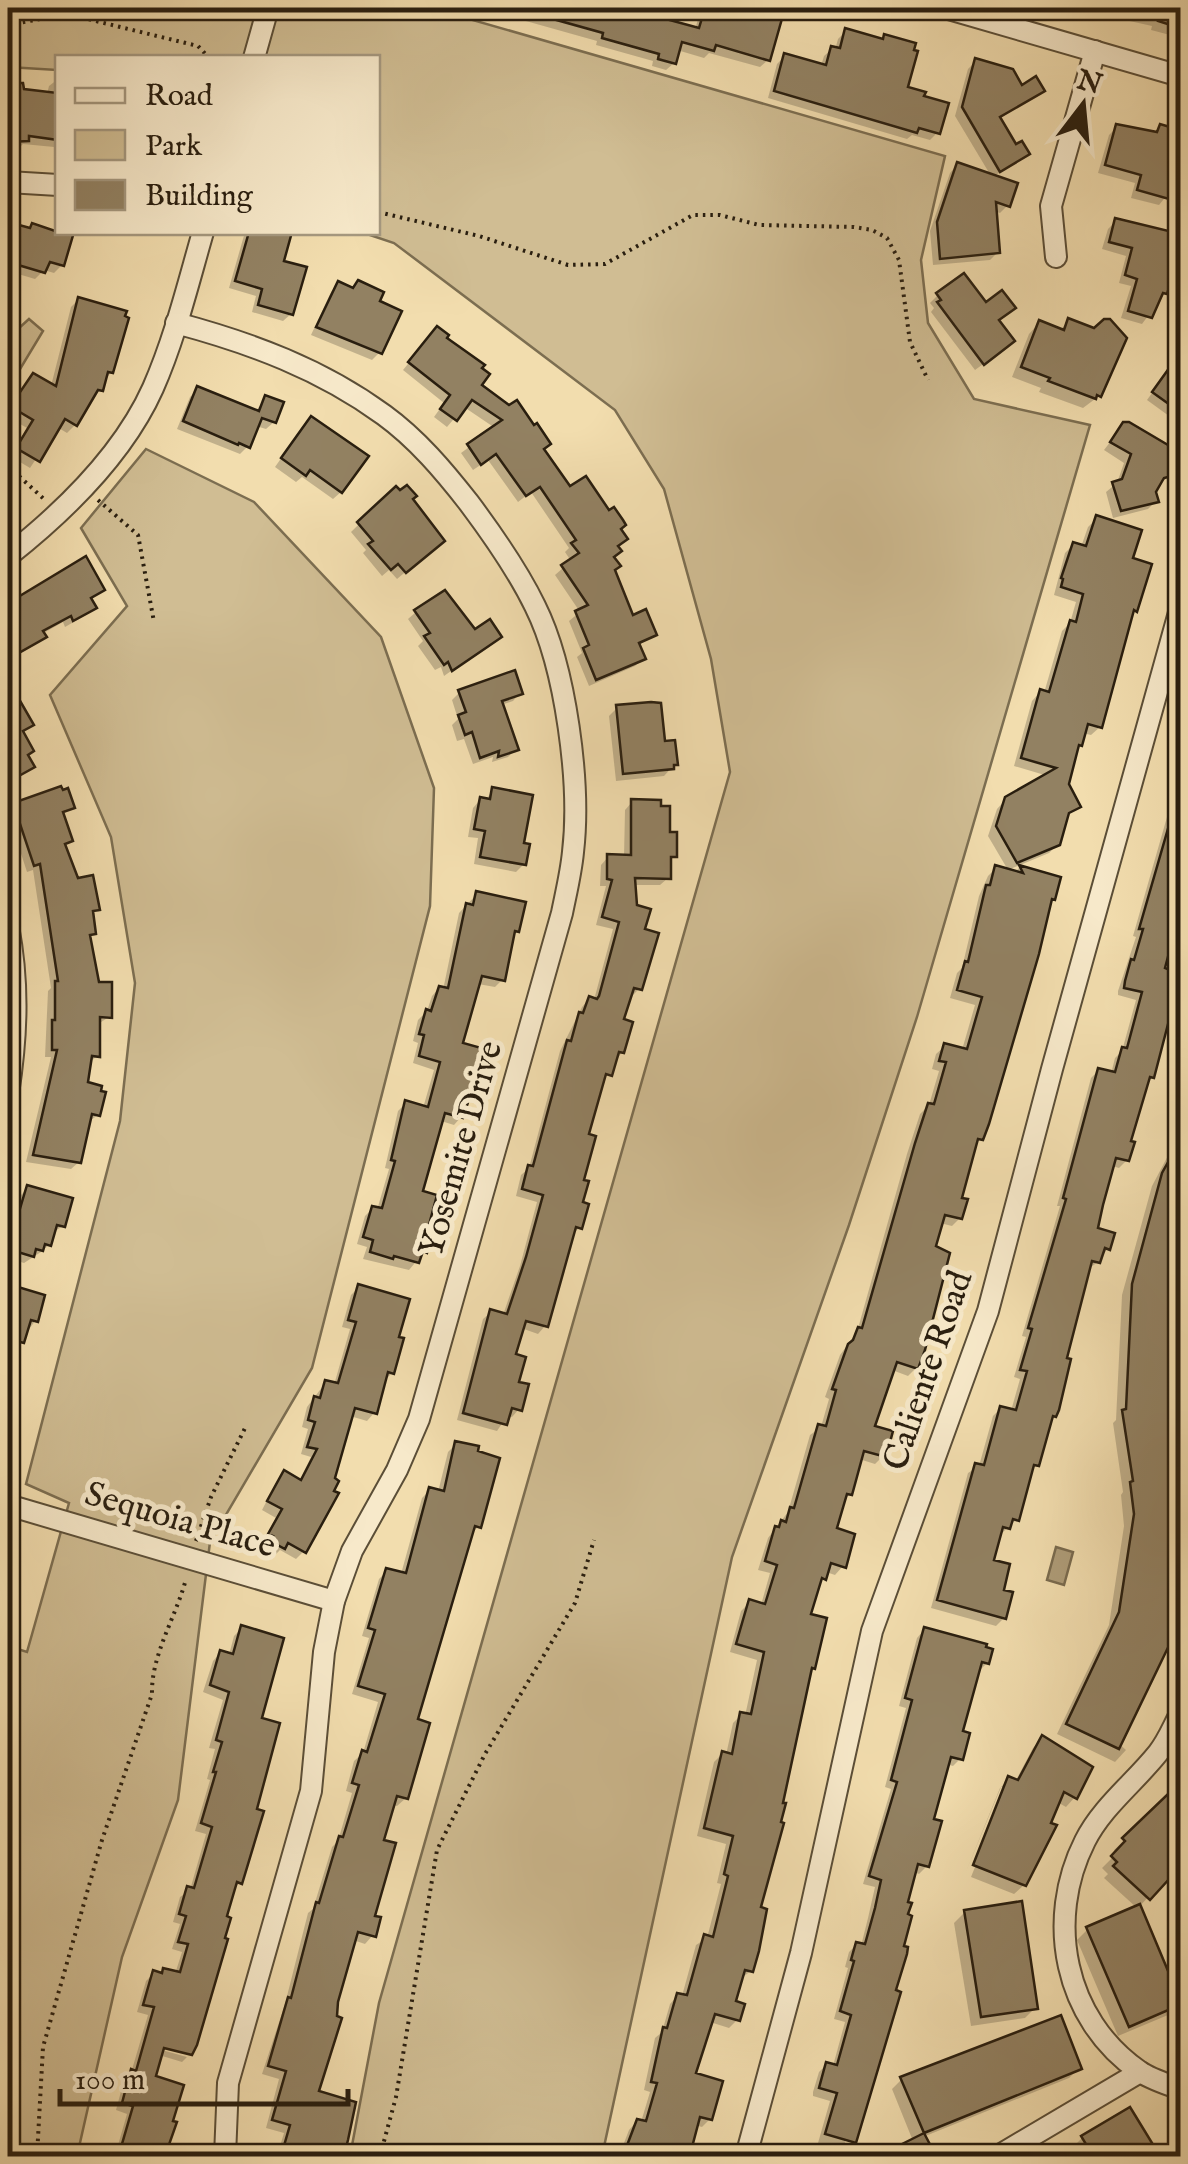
<svg xmlns="http://www.w3.org/2000/svg" width="1188" height="2164" font-family="'IM FELL English',serif">
	<rect width="100%" height="100%" fill="#f2ddae"/>
	<filter id="stains"><feTurbulence type="fractalNoise" baseFrequency=".002" numOctaves="4"/><feColorMatrix values="0 0 0 0 .2 0 0 0 0 .09 0 0 0 0 .02 0 0 0 .5 -.17"/></filter>
	<radialGradient id="worn" r=".72"><stop offset=".6" stop-color="#630" stop-opacity="0"/><stop offset="1" stop-color="#630" stop-opacity=".3"/></radialGradient>
	<!-- green -->
	<g fill="#d0bd93" stroke="#7c6e51" stroke-width="2.5">
		<polygon points="8,8 431,8 945,156 921,260 928,323 974,399 1090,425 917,1017 849,1225 732,1557 602,2156 350,2156 379,2003 730,772 711,659 664,489 615,410 394,243 364,233 378,232 378,58 58,58 57,70 8,67"/>
		<polygon points="29,319 43,331 8,389 8,338"/>
		<polygon points="146,449 254,502 381,637 434,788 430,906 312,1368 210,1542 178,1800 122,1957 77,2156 8,2156 8,1646 27,1652 69,1503 26,1484 120,1121 135,983 111,837 50,695 127,606 81,528"/>
	</g>
	<!-- water -->
	<polygon fill="#ae9c78" stroke="#796a4e" stroke-width="2.5" points="1056,1547 1073,1552 1064,1585 1047,1580"/>
	<!-- shadow -->
	<g fill="#0003">
		<polygon points="443,8 643,8 641,15 695,30 701,8 782,8 768,60 760,67 709,53 704,58 677,50 674,63 666,70 652,66 653,61 596,45 597,41 494,12 486,20"/>
		<polygon points="1086,8 1180,8 1180,35 1170,35 1151,30 1152,26 1089,12"/>
		<polygon points="846,31 905,89 938,132 930,140 912,135 907,139 768,98 777,64 785,56 821,66 824,56 832,49 835,50 838,39"/>
		<polygon points="976,61 1021,88 1042,91 999,119 1015,148 1026,154 993,177 1008,205 1000,213 994,211 998,252 990,260 933,265 930,231 950,173 957,165 991,176 955,116 968,69"/>
		<polygon points="58,79 58,143 54,147 23,144 19,148 8,148 8,85 21,85 21,92 47,94 49,86"/>
		<polygon points="1160,126 1180,132 1180,198 1168,194 1159,205 1131,198 1135,183 1098,173 1109,135 1117,127 1153,134"/>
		<polygon points="1116,221 1180,239 1180,267 1172,273 1165,293 1142,324 1121,318 1131,286 1119,283 1126,256 1102,249 1108,229"/>
		<polygon points="8,224 53,232 58,227 62,265 54,273 44,270 35,279 8,271"/>
		<polygon points="245,232 290,232 281,262 291,314 283,321 252,312 256,296 229,288"/>
		<polygon points="358,283 376,302 380,352 372,360 311,335 331,292 338,284 351,290"/>
		<polygon points="938,295 997,321 1004,349 975,370 931,312 934,308 930,303"/>
		<polygon points="79,299 111,372 75,425 67,433 57,427 30,468 10,456 27,428 8,417 8,414 26,384 51,386 71,307"/>
		<polygon points="1069,321 1099,396 1083,408 1039,392 1041,388 1012,377 1029,334 1039,323 1059,331"/>
		<polygon points="430,337 444,339 478,386 542,450 569,490 618,529 625,539 612,558 613,571 632,618 654,634 638,646 643,659 635,666 589,686 577,657 582,653 569,621 580,612 555,575 571,561 565,552 569,548 531,492 518,502 488,460 473,470 461,453 495,428 464,407 447,427 434,417 444,403 403,370"/>
		<polygon points="1180,354 1180,424 1147,400"/>
		<polygon points="198,389 255,412 266,398 274,422 266,429 256,426 248,446 240,454 177,429 190,397"/>
		<polygon points="1124,424 1172,475 1158,484 1154,491 1156,501 1148,509 1113,518 1106,492 1117,483 1124,463 1104,450"/>
		<polygon points="303,427 341,492 333,499 302,477 296,482 275,467"/>
		<polygon points="395,489 410,500 434,548 397,579 389,570 382,576 363,553 366,550 351,532"/>
		<polygon points="1097,518 1130,560 1135,610 1130,615 1100,727 1091,735 1082,733 1066,784 1078,806 1065,817 1058,844 1049,853 1008,870 988,836 997,809 1006,799 1048,776 1014,766 1032,701 1040,692 1044,693 1062,631 1070,623 1076,602 1054,595 1065,553 1073,545 1081,547 1088,527"/>
		<polygon points="41,587 102,590 90,600 94,608 86,615 65,627 63,622 42,634 44,636 36,644 9,660 19,679 12,686 30,725 22,734 26,757 31,767 8,783 8,603"/>
		<polygon points="416,612 474,633 499,637 444,676 441,667 435,670 418,646 423,641 408,619"/>
		<polygon points="460,692 520,693 513,701 501,705 516,749 508,757 492,762 493,757 473,764 464,739 457,741 452,725 458,719 452,700"/>
		<polygon points="617,708 662,744 675,764 664,776 616,781 609,716"/>
		<polygon points="1180,758 1180,933 1169,942 1162,970 1152,1077 1145,1083 1128,1143 1127,1160 1119,1168 1112,1166 1095,1229 1108,1248 1098,1262 1088,1269 1064,1359 1054,1416 1049,1421 1036,1465 1030,1471 1017,1519 1000,1535 991,1562 1001,1591 1004,1618 996,1626 931,1608 968,1473 979,1466 993,1416 1001,1408 1011,1411 1020,1379 1014,1377 1026,1337 1022,1336 1060,1206 1057,1206 1091,1078 1099,1070 1111,1074 1115,1058 1122,1051 1136,1000 1118,995 1118,991 1136,937 1133,936 1177,782 1174,781"/>
		<polygon points="493,790 521,845 524,864 516,872 474,864 478,838 468,837 473,808 480,800 485,801"/>
		<polygon points="632,802 667,834 675,856 668,862 668,878 660,885 633,885 634,906 642,931 640,988 632,996 629,995 621,1021 622,1052 602,1082 586,1136 580,1227 572,1235 545,1326 538,1334 521,1328 513,1356 519,1409 512,1417 507,1416 497,1431 457,1420 483,1319 491,1312 503,1315 520,1266 537,1202 516,1196 521,1175 529,1168 560,1051 582,1007 589,999 594,1000 613,929 596,925 606,886 600,886 601,865 608,857 624,857 625,810"/>
		<polygon points="15,805 72,807 61,816 70,841 64,847 76,881 97,909 91,915 94,934 88,939 96,984 109,1017 98,1024 97,1056 88,1064 85,1084 98,1115 88,1122 79,1162 71,1169 26,1162 51,1057 45,1057 48,991 51,988 33,870 27,872 8,814"/>
		<polygon points="996,868 1014,873 1019,868 1058,879 980,1139 974,1145 959,1199 960,1218 952,1226 940,1223 916,1368 908,1376 892,1370 871,1428 884,1455 875,1464 859,1459 850,1494 843,1501 834,1530 843,1566 835,1575 826,1572 817,1585 808,1616 809,1671 758,1909 751,1971 740,1979 733,2003 738,2019 729,2028 710,2022 693,2075 710,2119 702,2127 695,2125 687,2156 619,2156 629,2130 637,2121 641,2122 650,2092 644,2090 655,2038 662,2032 670,2004 678,1995 682,1996 696,1945 707,1938 721,1884 717,1883 726,1844 697,1836 714,1762 722,1754 726,1755 733,1723 741,1715 745,1716 757,1660 730,1652 741,1611 750,1602 761,1605 770,1573 758,1570 768,1538 788,1512 810,1435 821,1427 829,1399 825,1397 840,1355 857,1332 907,1154 920,1114 929,1105 939,1071 932,1069 936,1054 945,1046 962,1050 975,1005 950,998 957,973 962,968 979,896 988,876"/>
		<polygon points="477,894 517,931 511,936 503,979 495,987 478,984 460,1045 461,1117 454,1125 441,1121 420,1193 425,1251 409,1270 363,1259 367,1247 357,1244 365,1216 373,1208 377,1210 389,1169 385,1168 398,1111 406,1103 423,1108 434,1070 413,1063 418,1043 413,1041 418,1020 427,1011 432,996 439,988 443,990 459,913"/>
		<polygon points="1180,1133 1180,1604 1176,1631 1170,1637 1117,1742 1126,1750 1115,1762 1057,1734 1109,1625 1124,1526 1121,1495 1123,1492 1113,1423 1116,1420 1122,1295 1152,1186"/>
		<polygon points="28,1188 63,1226 52,1233 49,1245 41,1252 24,1263 8,1258 8,1229 12,1224 20,1196"/>
		<polygon points="8,1287 42,1296 35,1321 14,1350 8,1349"/>
		<polygon points="359,1287 396,1339 392,1373 383,1382 374,1413 367,1421 350,1416 304,1551 296,1559 280,1550 275,1555 264,1549 267,1544 262,1542 276,1518 262,1510 277,1481 285,1474 299,1481 311,1457 301,1454 308,1429 302,1427 307,1407 326,1382 334,1385 350,1329 342,1327 351,1295"/>
		<polygon points="8,1394 19,1397 8,1430"/>
		<polygon points="456,1444 479,1526 470,1535 415,1721 406,1798 397,1806 392,1805 381,1841 372,1917 373,1935 365,1944 353,1940 336,2002 316,2093 342,2154 339,2156 277,2156 284,2133 266,2128 279,2079 262,2074 285,2004 308,1913 313,1909 332,1847 338,1841 352,1793 346,1791 354,1761 363,1753 378,1702 352,1694 369,1638 362,1636 379,1579 387,1571 401,1574 422,1498 430,1490 438,1492 448,1452"/>
		<polygon points="242,1628 258,1719 254,1811 240,1882 232,1891 151,2047 187,2057 182,2062 159,2055 153,2078 165,2156 132,2156 116,2152 127,2114 116,2110 124,2080 131,2073 148,2015 137,2012 146,1981 154,1973 160,1975 164,1971 175,1974 182,1952 172,1949 180,1924 173,1922 180,1897 190,1890 206,1834 195,1831 210,1780 207,1779 215,1749 209,1748 223,1700 203,1692 213,1661 220,1653 229,1655 234,1636"/>
		<polygon points="924,1630 987,1663 980,1670 960,1733 961,1758 953,1766 946,1764 931,1820 927,1866 919,1874 914,1872 856,2136 850,2142 847,2136 841,2156 793,2156 802,2146 816,2150 830,2101 813,2096 813,2092 819,2072 827,2064 833,2066 845,2022 834,2019 848,1968 845,1967 849,1952 856,1945 861,1946 868,1918 875,1887 863,1884 891,1789 885,1787 906,1708 899,1706 917,1638"/>
		<polygon points="1042,1738 1075,1797 1066,1807 1057,1802 1024,1885 1014,1894 971,1877 1007,1787 1001,1787 965,1874 1000,1788 1009,1779 1015,1782 1033,1748"/>
		<polygon points="1168,1798 1173,1802 1177,1798 1180,1801 1180,1863 1138,1908 1179,2004 1168,2015 1118,2036 1077,1940 1087,1930 1137,1908 1104,1878 1108,1874 1102,1868 1117,1853 1114,1850"/>
		<polygon points="965,1912 1035,2008 1025,2018 971,2026 954,1923"/>
		<polygon points="1180,2013 1180,2068 1170,2066"/>
		<polygon points="1079,2068 1069,2078 923,2137 934,2156 883,2156 913,2141 892,2089 902,2079"/>
		<polygon points="1129,2110 1157,2156 1078,2156 1073,2147 1082,2138"/>
		<polygon points="1180,2138 1180,2156 1168,2156 1167,2148"/>
	</g>
	<!-- building -->
	<g fill="#928162" stroke="#291e0f" stroke-width="2.5">
		<polygon points="529,8 645,8 644,13 699,28 705,8 785,8 770,61 716,45 714,51 682,42 676,64 658,59 659,54 602,38 603,33 528,12"/>
		<polygon points="1162,8 1180,8 1180,28 1158,21"/>
		<polygon points="845,28 883,39 884,34 916,43 914,50 918,51 908,87 926,92 924,96 949,103 940,134 919,128 917,133 774,91 784,53 826,65 831,46 840,48"/>
		<polygon points="975,58 1013,69 1022,85 1036,76 1045,91 1000,117 1016,144 1022,141 1030,154 1000,172 962,107"/>
		<polygon points="8,83 23,83 24,89 58,93 58,140 29,136 29,141 8,142"/>
		<polygon points="1116,124 1157,132 1160,124 1180,130 1180,158 1169,199 1137,190 1141,175 1105,165"/>
		<polygon points="957,162 1018,183 1010,207 996,202 1000,253 940,259 937,222"/>
		<polygon points="1115,218 1177,233 1180,237 1177,272 1174,271 1167,294 1163,293 1152,318 1128,311 1137,279 1125,275 1132,248 1109,242"/>
		<polygon points="8,222 30,228 32,223 58,232 74,232 64,266 50,262 45,273 8,262"/>
		<polygon points="249,232 292,232 284,261 307,267 293,315 258,305 262,289 235,281"/>
		<polygon points="964,273 986,302 1002,290 1016,308 999,320 1015,341 984,365 937,302 941,300 936,293"/>
		<polygon points="358,280 384,292 380,301 402,311 382,354 316,327 338,281 353,288"/>
		<polygon points="78,297 127,311 125,316 129,318 113,373 108,372 103,391 98,390 77,426 65,419 40,462 16,448 33,420 13,408 18,395 33,373 56,386"/>
		<polygon points="1068,318 1094,328 1104,319 1110,319 1127,338 1101,397 1097,395 1096,399 1048,381 1050,378 1021,367 1039,320 1064,330"/>
		<polygon points="437,326 449,335 447,338 485,365 482,368 490,374 482,385 509,405 517,400 534,425 537,423 551,444 544,449 570,486 586,476 609,510 614,507 623,520 626,525 621,529 628,539 618,546 622,551 614,557 621,566 615,570 633,615 646,609 657,635 639,643 646,659 596,680 583,648 589,645 575,611 588,605 561,565 579,553 571,543 576,540 540,487 526,496 496,454 481,465 467,444 502,420 472,400 457,421 440,409 450,395 408,362"/>
		<polygon points="1180,353 1180,412 1152,392"/>
		<polygon points="197,386 259,411 265,395 284,402 276,423 262,418 250,448 239,443 238,445 183,421"/>
		<polygon points="311,416 369,456 342,493 310,470 306,476 281,458"/>
		<polygon points="1123,422 1129,422 1168,445 1175,475 1164,478 1156,492 1159,502 1121,511 1112,482 1122,479 1131,454 1110,442"/>
		<polygon points="407,485 417,496 413,499 445,541 406,573 398,564 391,570 368,544 373,541 357,522 396,486 400,490"/>
		<polygon points="1096,515 1142,530 1133,558 1152,564 1137,612 1134,610 1102,728 1088,724 1082,746 1079,745 1069,784 1081,807 1069,813 1060,845 1017,863 996,826 1005,797 1056,768 1021,758 1040,689 1049,692 1070,620 1076,622 1083,594 1061,587 1063,579 1061,578 1073,542 1086,546"/>
		<polygon points="86,556 105,590 91,598 97,608 73,621 71,616 43,631 47,637 8,659 8,578 18,597"/>
		<polygon points="445,590 475,629 490,619 502,637 452,671 448,662 444,665 424,636 430,633 414,610"/>
		<polygon points="515,670 523,694 502,701 519,750 498,757 499,751 480,758 472,732 465,735 458,715 466,712 458,690"/>
		<polygon points="8,680 34,725 23,731 34,751 28,755 35,767 8,782"/>
		<polygon points="651,702 661,703 665,741 675,740 678,765 674,765 674,769 623,774 616,705"/>
		<polygon points="61,786 63,790 68,788 75,808 63,812 73,841 65,844 78,878 93,875 100,910 93,911 96,934 90,935 99,982 112,982 112,1018 100,1017 100,1057 92,1056 88,1082 102,1086 101,1091 106,1092 100,1116 92,1114 81,1163 33,1155 57,1050 52,1050 52,1020 55,1020 55,981 58,981 40,864 34,866 13,803"/>
		<polygon points="492,787 533,795 524,843 530,844 526,865 480,857 485,831 474,829 480,797 490,799"/>
		<polygon points="631,799 661,800 661,806 670,806 670,832 677,832 677,857 671,857 671,879 635,878 637,905 651,909 645,929 659,933 642,990 634,988 624,1019 633,1022 624,1053 619,1052 612,1076 606,1074 589,1134 596,1136 584,1180 589,1181 583,1202 589,1204 582,1229 576,1227 548,1327 526,1321 516,1354 526,1357 519,1382 529,1384 522,1411 512,1408 507,1425 463,1413 490,1309 507,1314 526,1257 543,1195 522,1189 528,1165 533,1166 567,1040 571,1041 579,1012 583,1013 589,996 597,999 599,996 619,922 602,917 612,880 607,879 607,854 631,855"/>
		<polygon points="1176,801 1180,802 1180,936 1174,934 1165,968 1180,974 1180,978 1154,1078 1150,1077 1131,1141 1135,1142 1129,1161 1116,1158 1103,1205 1098,1228 1115,1233 1110,1250 1105,1248 1100,1263 1092,1261 1067,1358 1071,1359 1059,1410 1056,1417 1053,1416 1039,1466 1034,1465 1019,1521 1013,1519 1010,1529 1003,1527 994,1560 1010,1564 1004,1590 1013,1592 1006,1619 937,1600 975,1463 984,1465 1000,1406 1016,1410 1027,1371 1020,1370 1032,1329 1028,1328 1066,1199 1063,1198 1098,1068 1115,1072 1122,1047 1127,1048 1142,992 1124,988 1125,981 1131,959 1134,960 1143,929 1139,929"/>
		<polygon points="995,865 1023,873 1019,865 1061,877 1055,900 1052,899 1039,954 989,1124 983,1140 978,1139 962,1198 968,1199 962,1219 945,1215 936,1246 950,1253 925,1350 918,1369 897,1362 875,1426 893,1431 886,1457 864,1451 852,1495 847,1494 837,1528 855,1534 846,1568 831,1563 826,1580 822,1578 811,1614 827,1618 815,1669 812,1668 783,1803 786,1803 781,1822 784,1823 761,1907 767,1909 759,1951 753,1972 745,1970 736,2001 745,2004 740,2021 715,2014 696,2073 723,2081 712,2120 700,2117 691,2151 666,2145 663,2156 623,2156 637,2119 646,2121 657,2083 651,2082 663,2027 667,2028 677,1993 687,1995 704,1934 713,1937 728,1876 724,1874 733,1836 704,1828 722,1751 732,1754 740,1712 751,1714 764,1652 736,1644 749,1599 765,1604 777,1565 765,1561 775,1526 779,1527 781,1520 786,1522 790,1507 794,1508 818,1424 826,1426 836,1390 832,1389 848,1344 853,1340 858,1327 862,1328 915,1143 928,1103 934,1104 946,1062 939,1061 944,1043 967,1049 982,997 957,990 965,961 968,962 986,885 990,885"/>
		<polygon points="476,891 526,902 519,932 515,931 505,981 482,976 463,1043 485,1049 463,1118 445,1113 423,1191 437,1195 426,1236 431,1237 427,1253 423,1251 419,1263 394,1256 393,1259 370,1252 373,1240 363,1237 372,1206 382,1208 395,1161 391,1160 405,1100 428,1107 440,1062 419,1056 424,1035 419,1034 426,1009 431,1011 439,986 448,988 466,903 473,905"/>
		<polygon points="1180,1141 1180,1621 1179,1632 1176,1631 1119,1749 1066,1724 1119,1612 1134,1514 1130,1482 1133,1481 1122,1410 1126,1409 1132,1284 1162,1173"/>
		<polygon points="27,1185 73,1198 65,1227 57,1225 51,1246 45,1244 43,1251 36,1249 34,1257 8,1249 11,1221 16,1222"/>
		<polygon points="8,1284 45,1295 38,1322 31,1320 24,1343 8,1339"/>
		<polygon points="358,1284 410,1299 399,1337 404,1338 394,1374 388,1372 377,1414 355,1408 335,1478 339,1481 334,1491 339,1493 306,1553 288,1543 285,1549 270,1541 273,1536 268,1534 282,1509 267,1501 284,1470 301,1480 317,1449 307,1447 315,1422 308,1420 314,1396 320,1398 325,1380 338,1383 356,1322 348,1320"/>
		<polygon points="455,1441 479,1446 478,1451 500,1458 481,1528 475,1526 418,1719 430,1723 408,1799 397,1796 384,1840 396,1843 375,1916 381,1917 376,1937 358,1932 338,2002 337,2016 342,2018 319,2091 356,2102 348,2140 344,2155 327,2150 325,2156 281,2156 290,2125 272,2120 286,2071 268,2066 288,1997 291,1998 316,1902 319,1903 339,1836 343,1837 359,1785 352,1783 362,1750 367,1752 385,1694 358,1686 375,1630 368,1628 386,1568 406,1573 429,1487 444,1491"/>
		<polygon points="241,1625 284,1638 262,1718 280,1723 257,1809 264,1811 242,1884 237,1882 227,1916 231,1918 225,1938 228,1939 197,2045 192,2055 164,2048 156,2076 184,2085 173,2121 177,2122 165,2156 122,2144 133,2106 122,2103 131,2069 136,2071 154,2007 143,2005 153,1970 162,1973 163,1968 180,1972 188,1944 178,1942 186,1916 179,1914 187,1886 194,1888 212,1827 201,1823 216,1772 213,1772 222,1742 216,1740 229,1692 210,1685 220,1650 233,1654"/>
		<polygon points="924,1627 987,1644 986,1647 993,1649 989,1664 982,1662 963,1731 970,1733 963,1760 951,1757 934,1819 942,1821 929,1867 918,1864 908,1902 912,1903 908,1914 912,1916 904,1946 908,1947 907,1954 896,1990 901,1992 856,2143 825,2134 837,2093 819,2088 826,2062 837,2065 851,2015 840,2011 854,1961 851,1960 856,1942 865,1944 875,1908 881,1880 869,1876 897,1782 891,1780 912,1700 905,1698"/>
		<polygon points="1042,1735 1093,1767 1077,1799 1064,1792 1051,1823 1057,1825 1026,1886 973,1865 1008,1776 1018,1780"/>
		<polygon points="1168,1794 1180,1806 1180,1867 1150,1900 1113,1866 1117,1862 1111,1856 1125,1841 1122,1838"/>
		<polygon points="1022,1901 1038,2009 981,2017 964,1910"/>
		<polygon points="1140,1904 1171,1978 1180,1979 1180,2005 1129,2027 1086,1927"/>
		<polygon points="1061,2015 1082,2069 924,2133 936,2156 878,2156 924,2133 900,2077"/>
		<polygon points="1130,2107 1160,2156 1093,2156 1081,2136"/>
	</g>
	<g fill="none" stroke-linecap="round" stroke-linejoin="round">
		<!-- minor casing -->
		<g stroke="#5b4e37" stroke-width="24">
			<g id="minor">
				<polyline points="945,8 1180,76"/>
				<polyline points="254,58 268,8"/>
				<polyline points="8,182 58,185"/>
				<polyline points="1056,257 1051,206 1095,51"/>
				<path d="M176 323C251 343 321 369 384 415 417 439 444 471 469 503 493 535 517 569 535 606 566 668 581 784 573 852 571 873 566 893 562 913L419 1419 397 1470 352 1551 334 1601 324 1652 311 1791 228 2083 225 2156"/>
				<path d="M8 556C65 511 123 455 153 388 175 338 188 284 203 232"/>
				<path d="M8 926C19 983 17 1036 8 1094"/>
				<polyline points="8,1505 334,1601"/>
				<path d="M1180 1714C1173 1727 1167 1742 1158 1753 1134 1783 1102 1807 1085 1841 1045 1920 1064 2019 1139 2071 1150 2079 1167 2084 1180 2089"/>
				<polyline points="746,2156 801,1953 872,1631 988,1311 1052,1069 1180,609"/>
				<polyline points="998,2156 1140,2072"/>
			</g>
		</g>
		<!-- path -->
		<g stroke="#291e0f" stroke-width="4" stroke-dasharray="2.5 5" stroke-linecap="butt">
			<polyline points="8,25 67,14 198,46 209,58"/>
			<polyline points="378,212 479,236 568,265 605,264 693,215 720,215 759,225 854,227 872,230 887,238 899,260 910,342 928,380"/>
			<polyline points="8,466 45,500"/>
			<polyline points="98,500 138,535 154,622"/>
			<polyline points="196,1541 211,1497 246,1426"/>
			<path d="M37 2156 43 2047 102 1840 152 1694C151 1655 176 1617 186 1579"/>
			<polyline points="380,2156 396,2097 437,1850 485,1754 575,1603 594,1540"/>
		</g>
		<!-- minor -->
		<use href="#minor" stroke="#f7e9ca" stroke-width="20"/>
	</g>
	<g text-anchor="middle" dominant-baseline="central" stroke-width="10" stroke-linejoin="round" paint-order="stroke">
		<!-- street labels -->
		<g font-size="35" fill="#291e0f" stroke="#f7e9ca">
			<text transform="translate(462 1149) rotate(-74)">Yosemite Drive</text>
			<text transform="translate(929 1371) rotate(-71)">Caliente Road</text>
			<text transform="translate(180 1521) rotate(16)">Sequoia Place</text>
		</g>
	</g>
	<!-- margin -->
	<rect width="1188" height="2164" fill="none" stroke="#f2ddae" stroke-width="40"/>
	<rect x="10" y="10" width="1168" height="2144" fill="none" stroke="#291e0f" stroke-width="5"/>
	<rect x="20" y="20" width="1148" height="2124" fill="none" stroke="#291e0f" stroke-width="2.5"/>
	<!-- legend -->
	<rect x="55" y="55" width="325" height="180" fill="#f7e9ca" stroke="#a5987f" stroke-width="2.5"/>
	<rect x="75" y="88" width="50" height="15" fill="#f7e9ca" stroke="#a5987f" stroke-width="2.5"/>
	<text x="145" y="105" font-size="30" fill="#291e0f">Road</text>
	<rect x="75" y="130" width="50" height="30" fill="#d0bd93" stroke="#a5987f" stroke-width="2.5"/>
	<text x="145" y="155" font-size="30" fill="#291e0f">Park</text>
	<rect x="75" y="180" width="50" height="30" fill="#928162" stroke="#a5987f" stroke-width="2.5"/>
	<text x="145" y="205" font-size="30" fill="#291e0f">Building</text>
	<!-- north arrow -->
	<g transform="translate(1083 105) rotate(16)" stroke="#f7e9ca" stroke-width="8" paint-order="stroke">
	<path d="M0-8L18 38L0 25L-18 38Z" fill="#291e0f"/>
	<text y="-15" font-size="28" font-weight="bold" text-anchor="middle" fill="#291e0f">N</text>
	</g>
	<!-- scale -->
	<path d="M60 2089v15h288v-15" fill="none" stroke="#291e0f" stroke-width="5"/>
	<text x="75" y="2089" font-size="30" fill="#291e0f" stroke="#f7e9ca" stroke-width="8" paint-order="stroke">100 m</text>
	<rect width="100%" height="100%" filter="url(#stains)"/>
	<rect width="100%" height="100%" fill="url(#worn)"/>
</svg>
